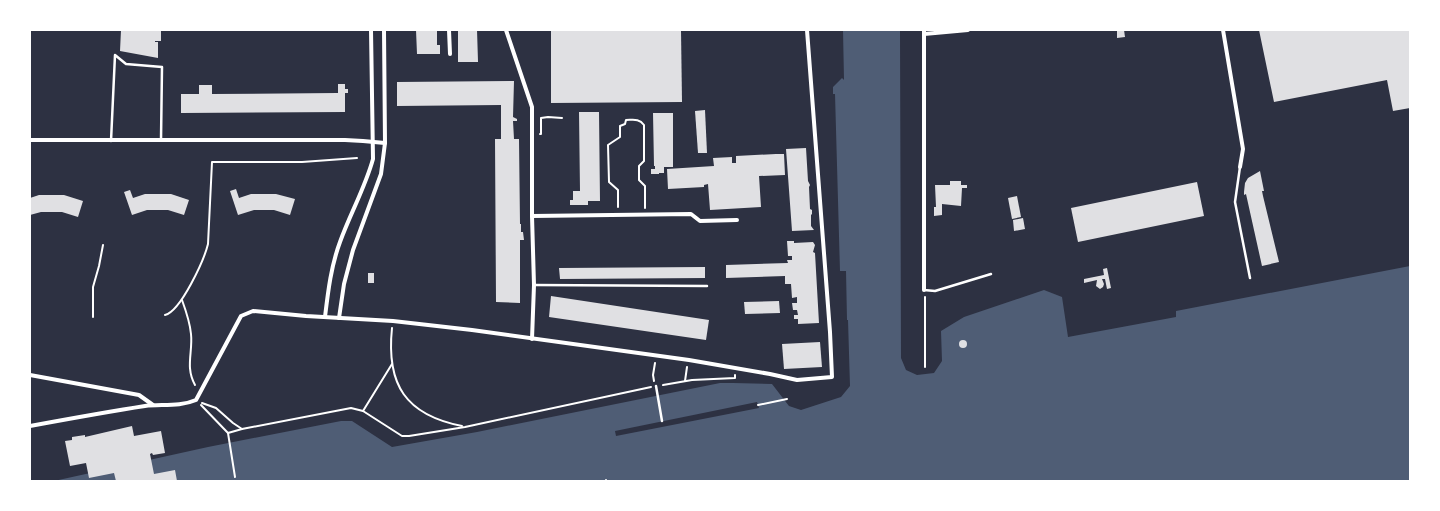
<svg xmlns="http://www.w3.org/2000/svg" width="1440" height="511" font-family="Signika,sans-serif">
	<rect width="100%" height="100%" fill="#2d3142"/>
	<!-- water -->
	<polygon fill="#4f5d75" points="843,30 900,30 901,358 906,370 917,375 934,373 942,361 941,331 964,317 1044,290 1062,297 1068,337 1176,317 1176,311 1410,266 1410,481 54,481 208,447 341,421 352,421 392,447 477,432 720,383 733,383 772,384 789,406 801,410 841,397 850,386 848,320 847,320 846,271 840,271 835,94 833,94 833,87 842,78 844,80"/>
	<!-- pier -->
	<polygon fill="#2d3142" points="757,402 759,408 616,436 615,431"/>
	<!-- building -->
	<g fill="#e0e0e3">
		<polygon points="121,30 161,30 161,41 155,41 155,42 158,42 158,58 120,51"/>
		<polygon points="416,30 437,30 437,45 440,45 440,54 417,54"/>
		<polygon points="458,30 477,30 478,62 458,62"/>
		<polygon points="551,30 681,30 682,102 551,103"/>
		<polygon points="1117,30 1124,30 1125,37 1117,38"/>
		<polygon points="1259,30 1410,30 1410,108 1393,111 1387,80 1274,102"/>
		<polygon points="514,81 513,117 517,119 517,121 513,121 514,139 519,139 520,224 521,224 521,232 523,232 524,240 520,240 520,303 496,302 495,139 501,139 501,105 397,106 397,82"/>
		<polygon points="338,84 345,84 345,89 348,89 348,93 345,93 345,112 181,113 181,94 199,94 199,85 212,85 212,94 338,93"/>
		<polygon points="705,110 707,153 698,153 695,111"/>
		<polygon points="579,112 599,112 600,201 588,201 588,205 570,205 570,200 573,200 573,191 580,191"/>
		<polygon points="653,113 673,113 673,167 664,167 664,173 659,173 659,174 651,174 651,169 655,169 655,166 654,166"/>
		<polygon points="806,148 808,181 810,185 809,187 810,209 812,210 812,214 811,215 811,226 814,230 792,231 786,149"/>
		<polygon points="776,154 784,154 785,175 759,176 761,207 710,210 708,184 704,185 704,187 668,189 667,169 714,166 713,158 732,157 732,163 736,163 736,156"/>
		<polygon points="1260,171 1264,191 1262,191 1263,196 1279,262 1262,266 1246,194 1244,195 1244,192 1245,183 1248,178"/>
		<polygon points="950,181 961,181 961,185 967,185 967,188 962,188 961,206 942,204 942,215 934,216 934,207 936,207 935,185 950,185"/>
		<polygon points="1197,182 1204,216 1078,242 1071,208"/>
		<polygon points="236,189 239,198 251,194 276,194 295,199 290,215 274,210 254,210 238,215 230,191"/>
		<polygon points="130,190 133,198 145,194 171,194 189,200 184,215 168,210 147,210 132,215 124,192"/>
		<polygon points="39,195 64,195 83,201 78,217 62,212 41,212 30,215 30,198"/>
		<polygon points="1017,196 1021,217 1012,219 1008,198"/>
		<polygon points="1023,218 1025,229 1014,231 1013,220"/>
		<polygon points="787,241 794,241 794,243 813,242 815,245 813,252 815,253 819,323 798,324 798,319 794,319 794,315 798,315 797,310 793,310 792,303 797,303 797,297 792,298 791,284 785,284 785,276 726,278 726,265 788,263 787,260 792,260 792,256 788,256"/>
		<polygon points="705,267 705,278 560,279 559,268"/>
		<polygon points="1107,268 1111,288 1107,289 1105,279 1102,279 1104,284 1103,287 1100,289 1096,286 1097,280 1084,283 1084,279 1104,275 1103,269"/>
		<rect x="368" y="273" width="6" height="10"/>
		<polygon points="551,296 709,320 706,340 549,317"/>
		<polygon points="779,301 780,313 745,314 744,302"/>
		<circle cx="963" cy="344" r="4"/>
		<polygon points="820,342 822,367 784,369 782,344"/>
		<polygon points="132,426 134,436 161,431 165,453 153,455 152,453 150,454 154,474 175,470 177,481 116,481 114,473 89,478 86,463 70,466 65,441 72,440 72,437 85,435 85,437"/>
	</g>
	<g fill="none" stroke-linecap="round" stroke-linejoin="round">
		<!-- path -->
		<g stroke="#fff" stroke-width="2">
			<polyline points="540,134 541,134 541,118 548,117 562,118"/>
			<path d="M618 207V190L609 182 608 145 620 137V126L625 124 626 120C633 120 639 118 644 125V161L639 166V180L645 186V208"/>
			<polyline points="925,297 925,367"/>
			<path d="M182 300C186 311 190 322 191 334 193 352 185 367 195 385"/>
			<path d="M165 315C181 311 204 260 208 244L212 162H302L357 158"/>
			<polyline points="93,317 93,287 99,266 103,245"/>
			<path d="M392 328C386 385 406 415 462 426"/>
			<polyline points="654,381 653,375 655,363"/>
			<polyline points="685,381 687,367"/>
			<polyline points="663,385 692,380 735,378 735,375"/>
			<polyline points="202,403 216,408 233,423 242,429 351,408 363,411 402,436 409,436 465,427 651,387"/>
			<polyline points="201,405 228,433 242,429"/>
			<polyline points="758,405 787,399"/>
			<polyline points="363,411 392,364"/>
			<polyline points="228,433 235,477"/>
			<polyline points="606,481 606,480"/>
		</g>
		<!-- service -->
		<g stroke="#fff" stroke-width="2.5">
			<polyline points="111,141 115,55 126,64 162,67 161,140"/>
			<polyline points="1240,167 1235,202 1250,278"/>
			<polyline points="534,285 707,286"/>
			<polyline points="924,290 935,291 991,274"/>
			<polyline points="656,386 662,421"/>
		</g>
		<!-- minor -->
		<g stroke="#fff" stroke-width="4">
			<polyline points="449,30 450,54"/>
			<polyline points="506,30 532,107 532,216 534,285 532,339"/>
			<polyline points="924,30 924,290"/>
			<polyline points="1223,30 1243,149 1240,167"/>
			<polyline points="924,34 968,30"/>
			<polyline points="30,140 345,140 363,141 385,143"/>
			<polyline points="532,216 691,214 700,221 737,220"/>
			<path d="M325 317C328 292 331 266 340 242 350 214 365 188 373 159L371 30"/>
			<polyline points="339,318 344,284 353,250 381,174 385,143 384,30"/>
			<polyline points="30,375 139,395 153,405"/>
			<path d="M30 426C68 419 106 412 145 406 161 404 180 407 196 400L241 316 253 311 306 316 393 321 472 330 689 360 770 374 797 380 832 377 830 332 807 30"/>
		</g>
	</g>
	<!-- border -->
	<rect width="1440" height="511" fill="none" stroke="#ffffff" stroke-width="62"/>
</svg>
